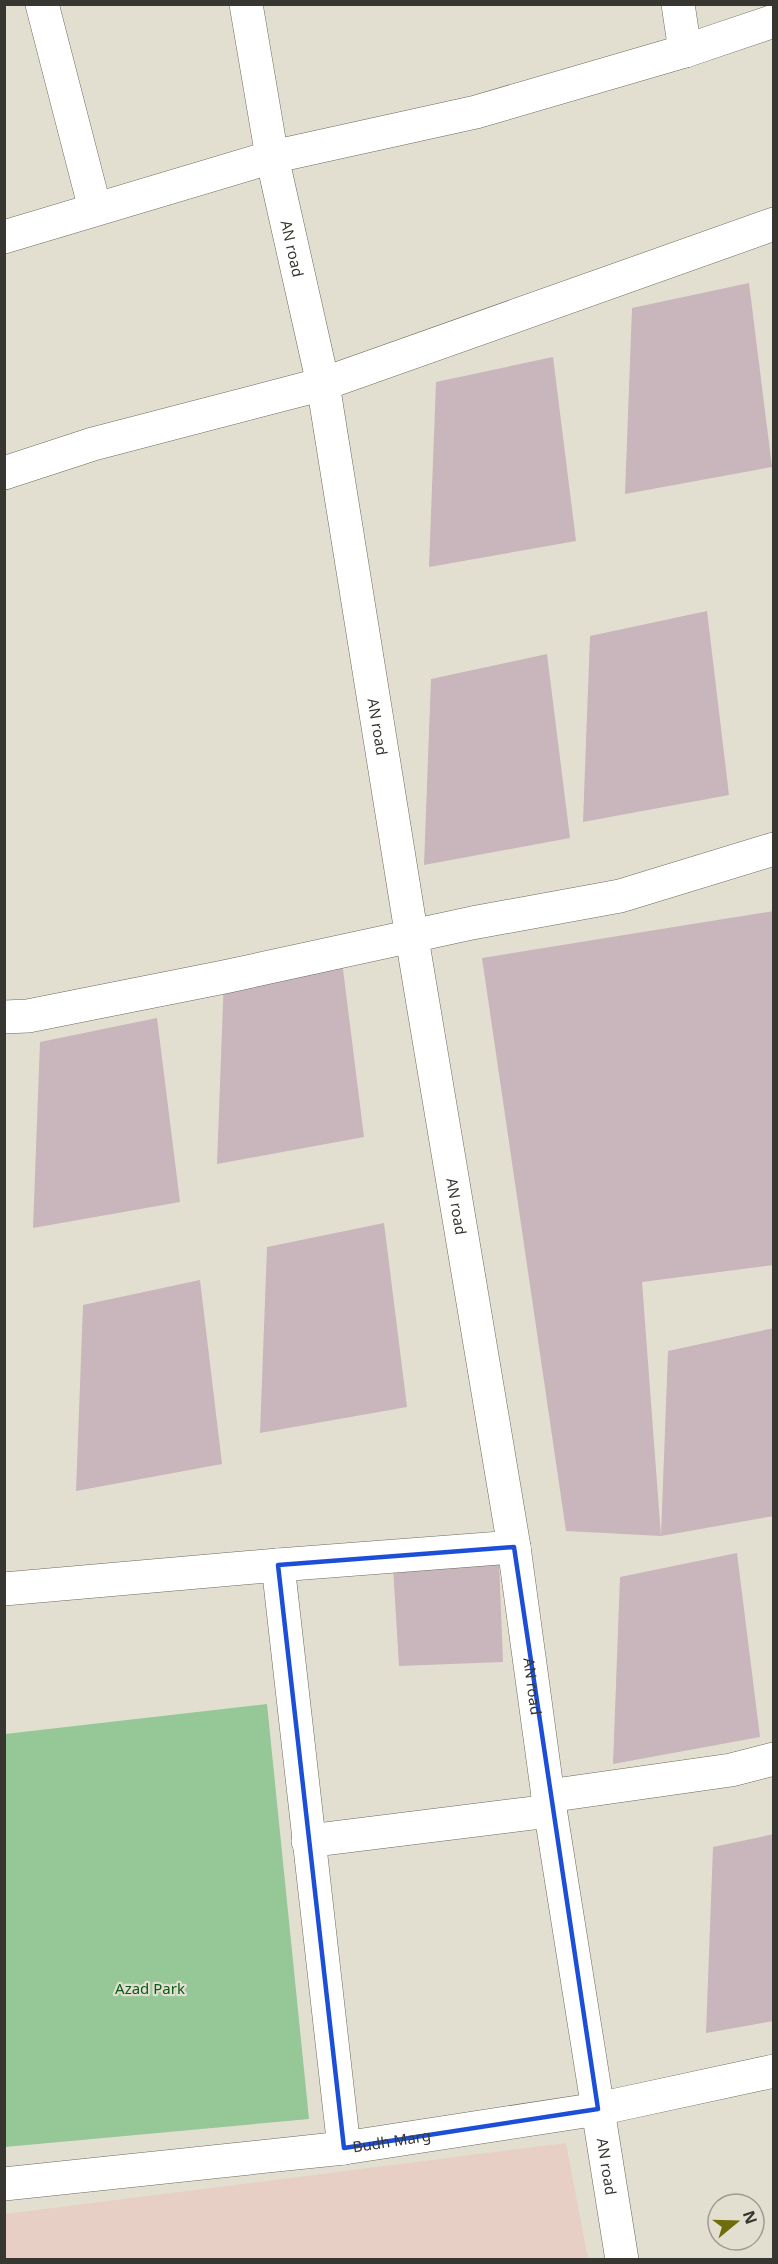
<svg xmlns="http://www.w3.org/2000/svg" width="778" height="2264" font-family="'Noto Sans',sans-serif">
	<rect width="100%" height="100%" fill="#e3dfd0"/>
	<!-- medical -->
	<polygon fill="#e7cfc6" points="566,2143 588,2259 5,2259 5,2214"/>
	<!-- green -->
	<polygon fill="#95c797" points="267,1704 309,2119 5,2147 5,1734"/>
	<!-- building -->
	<g fill="#c8b6bc">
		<polygon points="749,283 772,467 625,494 632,308"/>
		<polygon points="553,357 576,541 429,567 436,382"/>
		<polygon points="707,611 729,795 583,822 590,636"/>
		<polygon points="547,654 570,838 424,865 431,679"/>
		<polygon points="774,911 774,1265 642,1282 661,1536 566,1531 482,958"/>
		<polygon points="341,953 364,1137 217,1164 224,977"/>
		<polygon points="157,1018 180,1202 33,1228 40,1042"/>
		<polygon points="384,1223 407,1407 260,1433 267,1247"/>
		<polygon points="200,1280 222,1464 76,1491 83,1305"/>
		<polygon points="774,1328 774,1516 661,1536 668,1351"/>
		<polygon points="737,1553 760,1737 613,1764 620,1577"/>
		<polygon points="499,1562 503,1662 399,1666 393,1567"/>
		<polygon points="774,1834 774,2021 706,2033 713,1847"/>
	</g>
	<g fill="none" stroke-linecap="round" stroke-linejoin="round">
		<!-- minor casing -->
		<g stroke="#6d6a5c" stroke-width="34">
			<g id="minor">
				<polyline points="42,4 95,209"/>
				<path id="s1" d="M246 4 272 157 323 384 412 938 514 1547 548 1796 622 2260"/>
				<polyline points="678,4 685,51"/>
				<polyline points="4,237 272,157 476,112 685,51 774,21"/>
				<polyline points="4,473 93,444 323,384 774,224"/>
				<polyline points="4,1017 28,1016 224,977 472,923 620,896 774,849"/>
				<polyline points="278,1565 514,1547"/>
				<polyline points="4,1589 278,1565 344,2148"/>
				<polyline points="548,1796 731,1770 774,1759"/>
				<polyline points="308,1841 550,1811"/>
				<path id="s2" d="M4 2184 344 2148 598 2109 774 2071"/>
			</g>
		</g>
		<!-- minor -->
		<use href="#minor" stroke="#fff" stroke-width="33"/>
	</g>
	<!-- marked area -->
	<path fill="none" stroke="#1d4ed8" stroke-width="4.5" stroke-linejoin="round" d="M514 1547 598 2109 344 2148 278 1565Z"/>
	<g text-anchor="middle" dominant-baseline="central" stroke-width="4.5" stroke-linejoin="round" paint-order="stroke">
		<!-- street labels -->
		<g font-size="15" fill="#383630" stroke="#e3dfd0">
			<text stroke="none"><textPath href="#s1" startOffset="249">AN road</textPath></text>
			<text stroke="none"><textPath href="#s1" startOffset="735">AN road</textPath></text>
			<text stroke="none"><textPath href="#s1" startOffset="1221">AN road</textPath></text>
			<text stroke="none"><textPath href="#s1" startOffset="1707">AN road</textPath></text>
			<text stroke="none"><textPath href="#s2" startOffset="390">Budh Marg</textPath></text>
			<text stroke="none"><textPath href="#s1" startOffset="2193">AN road</textPath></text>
		</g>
		<!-- park labels -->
		<g font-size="15" fill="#035c18" stroke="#e3dfd0">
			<text x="150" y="1988">Azad Park</text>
		</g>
	</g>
	<!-- border -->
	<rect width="778" height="2264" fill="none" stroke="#383630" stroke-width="12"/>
	<!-- north arrow -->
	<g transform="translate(736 2222) rotate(71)"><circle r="28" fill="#e3dfd0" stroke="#9f9b90" stroke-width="1.5"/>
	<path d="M0-4.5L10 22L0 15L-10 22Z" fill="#6f6c0b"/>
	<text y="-9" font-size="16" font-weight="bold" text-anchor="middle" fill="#383630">N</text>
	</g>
</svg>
